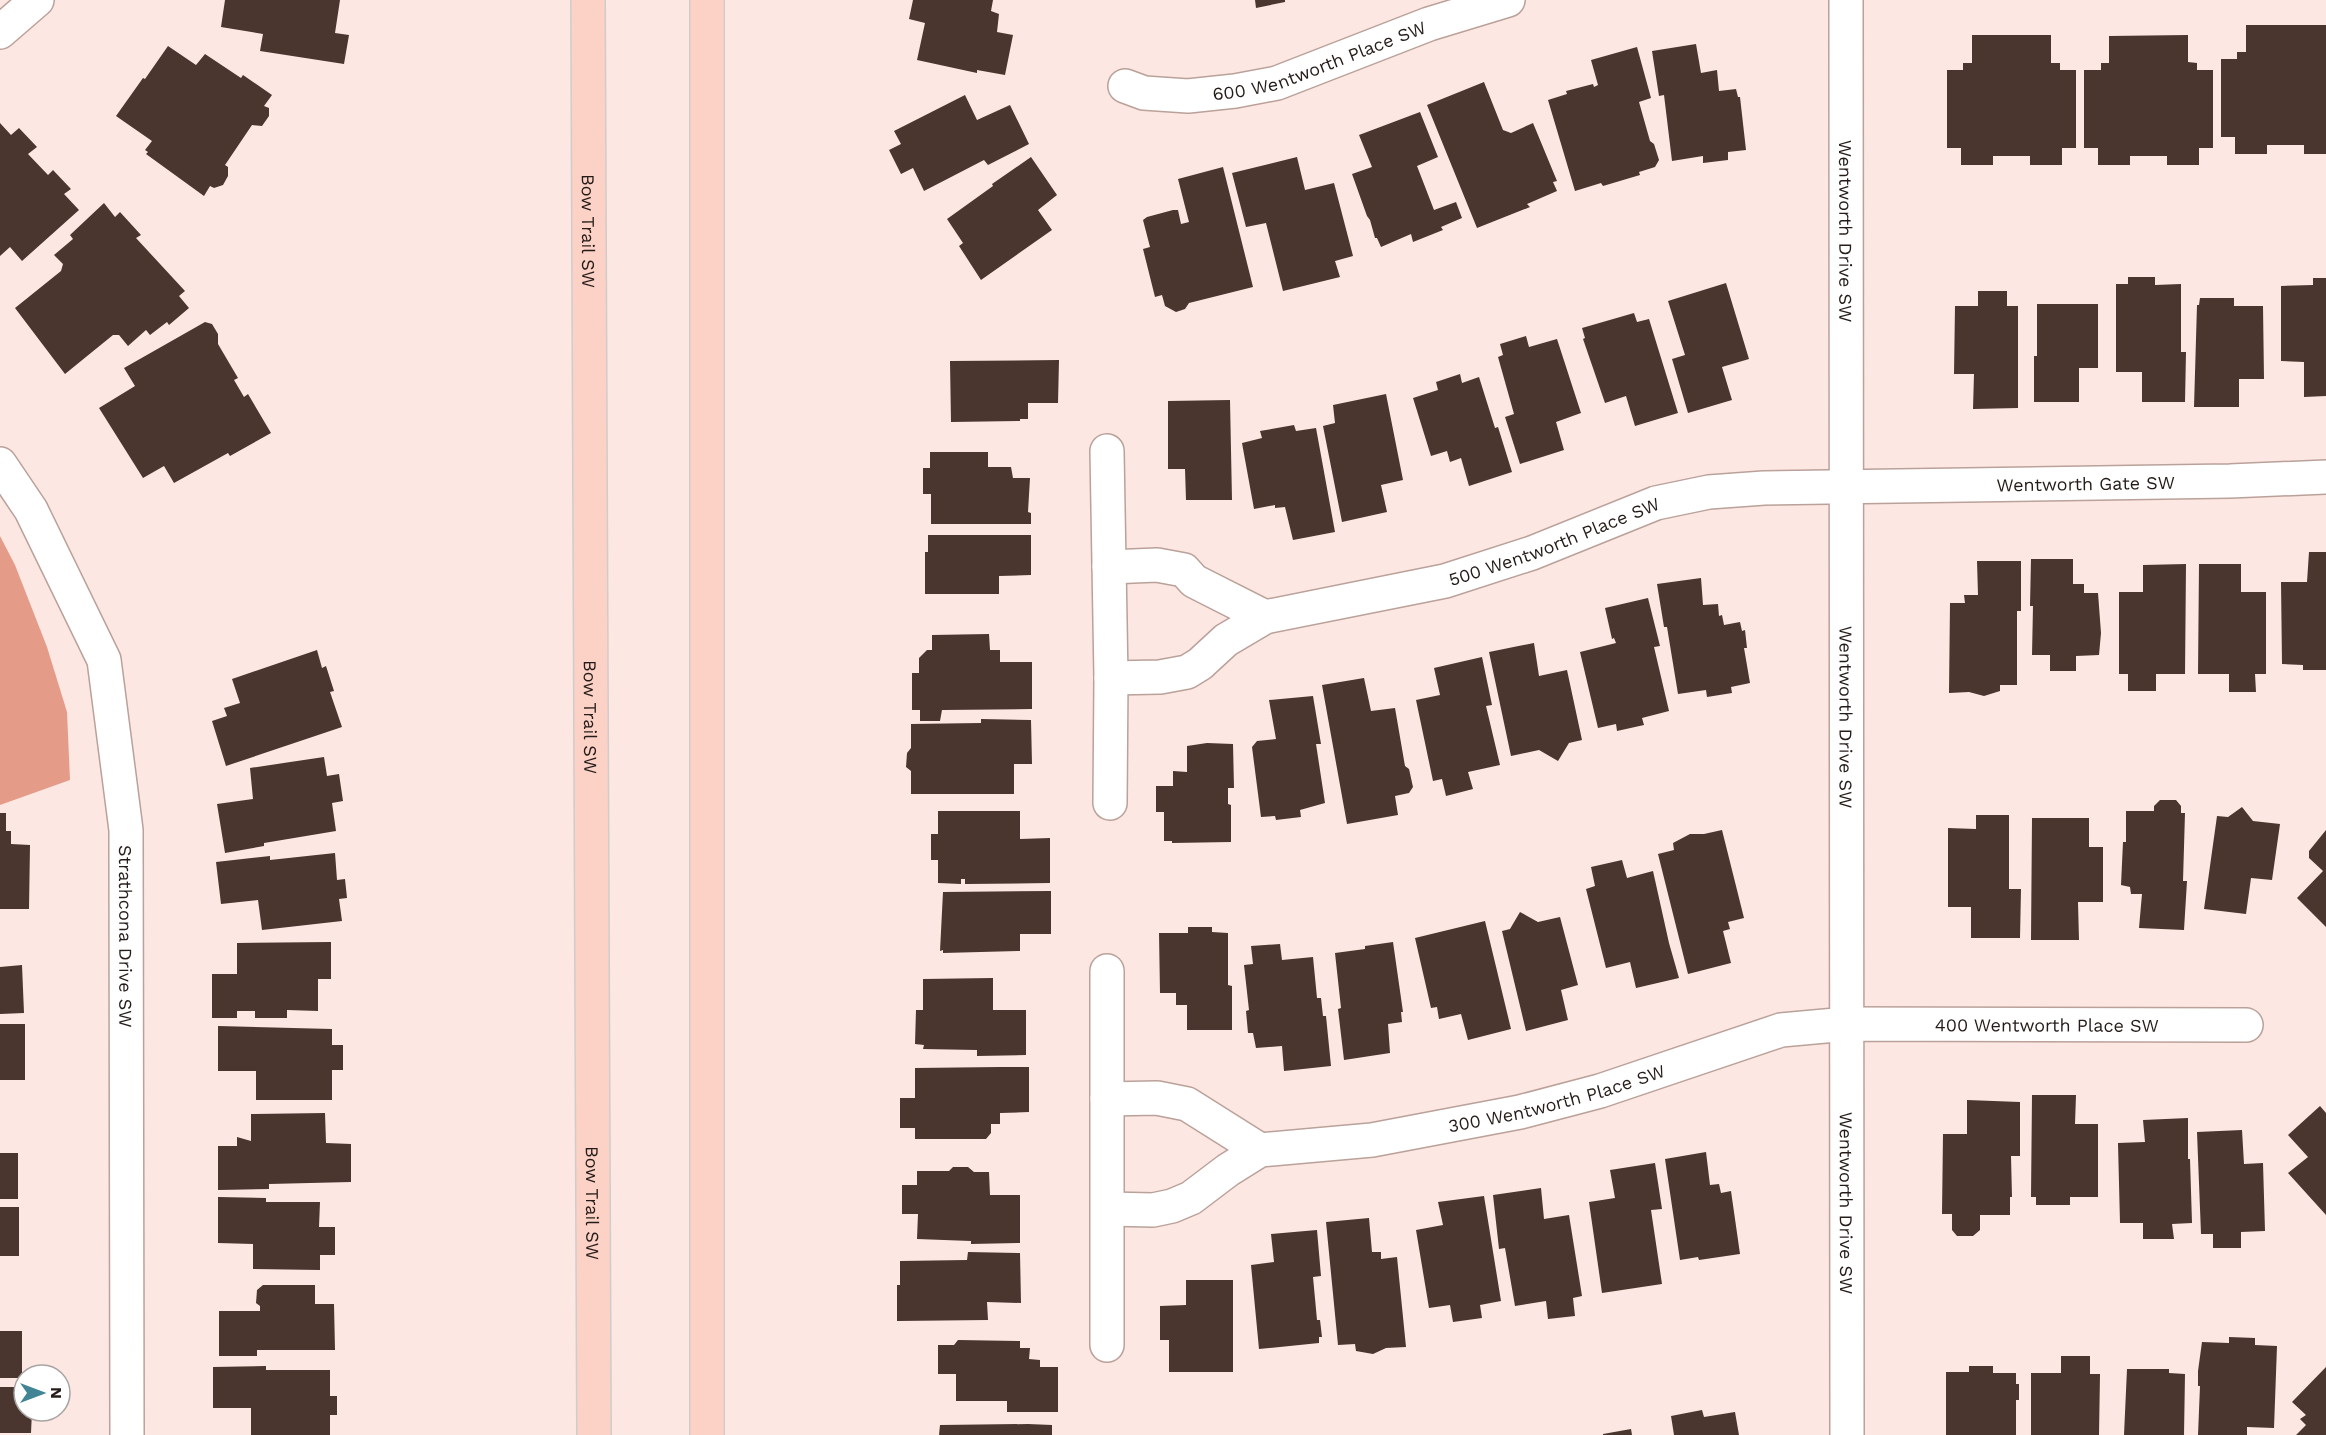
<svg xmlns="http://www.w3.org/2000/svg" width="2326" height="1435" font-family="'Work Sans',sans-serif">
	<rect width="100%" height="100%" fill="#fde7e2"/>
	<!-- forest -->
	<polygon fill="#e49c89" points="0,536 15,565 47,647 67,712 70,780 0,805"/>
	<!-- building -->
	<g fill="#4a352f">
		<polygon points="225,0 340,0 335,33 349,35 344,64 260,51 263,34 221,27"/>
		<polygon points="913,0 993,0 991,11 999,14 997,32 1013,35 1005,75 977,70 977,73 917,60 925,23 909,19"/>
		<polygon points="1255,0 1285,0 1285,2 1256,8"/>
		<polygon points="2246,25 2326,25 2326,154 2304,154 2304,145 2267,145 2267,154 2235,154 2235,137 2221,137 2221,59 2237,59 2237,52 2246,52"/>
		<polygon points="1972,35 2051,35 2051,63 2060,63 2060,70 2076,70 2076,148 2062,148 2062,165 2030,165 2030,156 1993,156 1993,165 1961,165 1961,148 1947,148 1947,70 1963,70 1963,63 1972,63"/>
		<polygon points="2188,35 2188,62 2197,63 2197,70 2213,70 2213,148 2199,148 2199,165 2167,165 2167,156 2130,156 2130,165 2098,165 2098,148 2084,148 2084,70 2101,70 2101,63 2109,63 2109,36"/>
		<polygon points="1696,44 1701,73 1717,70 1719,91 1736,89 1738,97 1740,97 1746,150 1728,152 1728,160 1703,163 1703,156 1672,161 1664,95 1659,96 1652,51"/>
		<polygon points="168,46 196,65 205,54 241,78 243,75 272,95 264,106 269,108 269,116 262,126 252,125 225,165 228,167 228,176 223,185 214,188 210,186 204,196 146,154 148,152 145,150 152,141 116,116 143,78 145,79"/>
		<polygon points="1637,47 1651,98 1639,102 1650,141 1654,144 1659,160 1655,167 1639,172 1640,175 1603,186 1601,183 1575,191 1548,100 1567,94 1566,91 1593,84 1594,87 1598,85 1591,60"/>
		<polygon points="1484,82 1503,130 1511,133 1533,123 1557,181 1553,182 1557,191 1527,204 1530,207 1477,228 1427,105"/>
		<polygon points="965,95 977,120 1010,105 1029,144 988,165 984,160 924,191 913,168 901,174 889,150 901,144 894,131"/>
		<polygon points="1420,112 1438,157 1417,166 1434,210 1456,202 1462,218 1441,227 1443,230 1413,242 1411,234 1381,247 1377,238 1375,238 1370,220 1367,216 1352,174 1372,167 1359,135"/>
		<polygon points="0,123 11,135 19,128 37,147 28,154 48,175 53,170 71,189 64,194 79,210 22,261 10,247 0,256"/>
		<polygon points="1031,157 1057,195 1038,210 1052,230 981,280 959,246 963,243 947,219 993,186 992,184"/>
		<polygon points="1297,157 1305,190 1334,183 1353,256 1335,261 1340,277 1283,291 1266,223 1246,227 1232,173"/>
		<polygon points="1223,167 1253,287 1189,303 1185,309 1176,312 1165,306 1162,295 1155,297 1143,249 1150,247 1143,220 1147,217 1173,210 1178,210 1181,224 1189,222 1178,179"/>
		<polygon points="104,203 115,217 120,212 141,235 136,238 185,291 179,296 189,308 169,325 167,322 150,335 146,330 128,346 119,335 113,335 65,374 15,308 61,271 63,264 54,255 73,239 70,235"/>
		<polygon points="2128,277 2155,277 2155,285 2181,284 2181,352 2186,352 2185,402 2142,402 2142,372 2116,372 2116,284 2128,284"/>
		<polygon points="2313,278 2326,278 2326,396 2304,397 2304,362 2281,361 2281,286 2313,285"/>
		<polygon points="1726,283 1749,359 1722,367 1732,400 1688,413 1672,359 1685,355 1668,301"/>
		<polygon points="1978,291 2007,291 2007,306 2018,306 2018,408 1973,409 1974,374 1954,374 1955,306 1978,306"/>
		<polygon points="2200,298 2234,298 2234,306 2263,306 2264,379 2239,379 2239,407 2194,407 2197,305 2199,305"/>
		<polygon points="2037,304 2098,304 2098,368 2079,368 2079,402 2034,402 2034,356 2037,356"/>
		<polygon points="1634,313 1637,322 1649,319 1678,413 1635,426 1626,396 1605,403 1583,339 1585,338 1582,328"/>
		<polygon points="205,322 212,324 218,334 218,344 238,378 234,380 244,397 248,394 271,433 230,456 228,453 174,483 164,466 143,478 99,408 135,386 124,368"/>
		<polygon points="1526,336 1529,347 1557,339 1581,413 1556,422 1564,450 1520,464 1505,417 1514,414 1498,357 1503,355 1500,344"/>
		<polygon points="1059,360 1058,403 1028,403 1028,419 1020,419 1020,421 951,422 950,361"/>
		<polygon points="1460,374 1462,383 1479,377 1495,428 1498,427 1512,472 1469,486 1461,458 1450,462 1447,451 1431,456 1413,398 1438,390 1436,382"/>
		<polygon points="1386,394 1403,480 1381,485 1387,512 1342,522 1323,426 1335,423 1333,405"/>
		<polygon points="1230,400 1232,500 1186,500 1185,469 1168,469 1168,401"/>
		<polygon points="1294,425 1296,431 1316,428 1335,532 1293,540 1285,507 1275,508 1275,505 1254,509 1242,443 1262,438 1260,431"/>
		<polygon points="930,452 988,452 988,467 1011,467 1013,478 1030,478 1028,512 1031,513 1031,524 931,524 931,494 923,494 923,468 930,468"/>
		<polygon points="928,535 1031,535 1031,575 999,576 999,594 925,594 925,552 928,552"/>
		<polygon points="2309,552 2326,552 2326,670 2303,670 2303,665 2282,664 2281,582 2307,582"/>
		<polygon points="2031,559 2073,559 2073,584 2084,584 2084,593 2098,593 2101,633 2099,655 2076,656 2076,671 2050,671 2050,655 2032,655 2033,606 2030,606"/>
		<polygon points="1977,561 2021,561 2021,611 2017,611 2017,685 2000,685 2000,691 1984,696 1969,692 1949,693 1950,603 1965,603 1964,595 1978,595"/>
		<polygon points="2186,564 2185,674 2156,674 2156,691 2128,691 2128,674 2119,674 2119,592 2143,592 2143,565"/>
		<polygon points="2199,564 2241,564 2241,592 2266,592 2266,674 2255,674 2256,692 2229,692 2229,674 2198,674"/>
		<polygon points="1701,578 1703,605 1718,604 1719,616 1722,615 1724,625 1740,622 1742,631 1745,630 1747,648 1744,648 1750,683 1731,687 1732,693 1707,697 1706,690 1678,694 1667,627 1664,627 1657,584"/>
		<polygon points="1648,598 1660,646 1654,647 1669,711 1642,718 1644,725 1617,731 1616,724 1598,728 1580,652 1616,643 1614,638 1612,639 1605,608"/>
		<polygon points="989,634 990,650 1000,650 1000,662 1032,662 1032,709 942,710 940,721 920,721 920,710 912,710 912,673 919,673 919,658 927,650 932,650 932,635"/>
		<polygon points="1534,643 1539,676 1567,670 1582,740 1569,743 1558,761 1539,750 1511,756 1489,652"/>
		<polygon points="317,650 322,668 326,666 334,691 330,692 342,727 226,766 212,721 227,716 224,708 240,703 232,679"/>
		<polygon points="1482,657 1492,705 1486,706 1500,765 1468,772 1473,789 1446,796 1442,779 1433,781 1416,700 1440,695 1434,668"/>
		<polygon points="1364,678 1371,711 1395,708 1405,766 1409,769 1413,787 1409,793 1395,796 1398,815 1347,824 1322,685"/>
		<polygon points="1313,696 1321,744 1316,744 1325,803 1300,810 1301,817 1276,820 1275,816 1261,817 1252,747 1257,741 1276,739 1269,700"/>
		<polygon points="981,719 1031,720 1032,764 1014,764 1014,794 911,794 911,771 906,767 907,753 911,748 911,724 981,723"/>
		<polygon points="1207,743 1233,744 1234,788 1228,788 1228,804 1231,805 1231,842 1172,843 1172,841 1164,841 1164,812 1156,812 1156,786 1173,786 1173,771 1187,772 1187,746"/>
		<polygon points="324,757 327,776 339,774 343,801 332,803 336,831 264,843 264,846 225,853 217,804 253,799 250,768"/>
		<polygon points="2160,800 2176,800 2181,806 2181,813 2185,813 2183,881 2187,881 2184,930 2139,928 2142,894 2131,894 2130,887 2121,885 2123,842 2126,842 2126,811 2154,811 2154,806"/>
		<polygon points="2242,807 2253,821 2280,824 2272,880 2251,878 2246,914 2204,909 2217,816 2228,817"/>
		<polygon points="938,811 1020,811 1020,839 1050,838 1050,883 965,884 965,879 961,879 961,884 938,883 938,860 931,860 931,834 938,834"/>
		<polygon points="0,813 6,813 6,831 11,831 11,844 30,845 29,909 0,909"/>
		<polygon points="1976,815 2009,815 2009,889 2021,889 2020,938 1971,938 1971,907 1948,907 1948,828 1976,829"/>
		<polygon points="2032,818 2089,818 2089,847 2103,847 2103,902 2078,902 2079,940 2031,940"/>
		<polygon points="1722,830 1744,918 1728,922 1730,929 1723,931 1731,963 1688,974 1658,854 1674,850 1673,843 1690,834 1704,834"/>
		<polygon points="2326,830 2326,927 2297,898 2323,871 2309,858 2309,851"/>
		<polygon points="335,853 337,880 345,879 347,898 339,899 342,921 262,930 258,900 221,904 216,862 270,856 270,860"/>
		<polygon points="1622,860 1627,878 1653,871 1669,943 1679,978 1636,988 1630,962 1606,968 1586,889 1595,886 1591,867"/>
		<polygon points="1051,891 1051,934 1020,934 1020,951 943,953 943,950 940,951 943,892"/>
		<polygon points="1520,912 1538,922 1560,917 1578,985 1561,990 1568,1020 1526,1031 1502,931 1510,929"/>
		<polygon points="1485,921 1511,1029 1468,1040 1461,1014 1439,1019 1437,1007 1431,1008 1415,938"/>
		<polygon points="1188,927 1212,927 1212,932 1228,933 1228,985 1232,986 1232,1030 1187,1030 1187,1005 1176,1005 1176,993 1160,993 1159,933 1188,933"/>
		<polygon points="331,942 331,979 318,979 318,1011 287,1010 287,1018 255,1018 255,1011 237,1011 237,1018 212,1018 212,974 237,974 237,943"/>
		<polygon points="1393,942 1403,1012 1401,1012 1402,1022 1388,1024 1390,1053 1344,1060 1338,1009 1341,1008 1335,953 1365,949 1365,946"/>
		<polygon points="1280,944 1282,960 1313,957 1317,998 1321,998 1323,1016 1326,1016 1331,1066 1284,1071 1282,1046 1256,1048 1253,1033 1248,1033 1246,1011 1249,1010 1244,965 1253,964 1251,946"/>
		<polygon points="22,965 24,1013 0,1014 0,967"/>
		<polygon points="993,978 993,1010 1026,1010 1026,1055 977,1056 977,1050 923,1049 924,1045 915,1044 916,1010 923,1010 923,979"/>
		<rect x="0" y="1024" width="25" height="56"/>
		<polygon points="218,1026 332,1029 332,1045 343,1045 343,1070 332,1070 332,1100 256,1100 256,1071 218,1071"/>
		<polygon points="1000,1067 1029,1067 1029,1112 1000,1113 1000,1124 991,1124 991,1133 986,1139 915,1139 915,1128 900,1128 900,1098 915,1098 915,1068"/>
		<polygon points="2032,1095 2076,1095 2075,1124 2098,1124 2098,1197 2070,1197 2070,1205 2036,1205 2036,1197 2031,1197"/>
		<polygon points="1967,1100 2020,1102 2020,1156 2011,1156 2012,1197 2010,1197 2010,1215 1980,1215 1980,1230 1973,1236 1957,1236 1952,1230 1952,1214 1942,1214 1943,1134 1967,1134"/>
		<polygon points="2320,1106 2326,1113 2326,1215 2288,1173 2308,1157 2288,1135"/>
		<polygon points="325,1113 326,1143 351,1144 351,1182 269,1184 269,1189 218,1190 218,1146 237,1146 237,1137 251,1141 251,1114"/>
		<polygon points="2188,1118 2188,1159 2190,1159 2192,1223 2172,1224 2174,1239 2143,1239 2143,1223 2120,1223 2118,1143 2145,1142 2143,1120"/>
		<polygon points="2242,1130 2244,1164 2263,1163 2265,1231 2241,1232 2241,1248 2213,1248 2213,1234 2201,1234 2197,1132"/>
		<polygon points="1706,1152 1710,1185 1719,1184 1721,1193 1731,1191 1740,1254 1699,1260 1698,1257 1680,1260 1665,1159"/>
		<rect x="0" y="1153" width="18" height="46"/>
		<polygon points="1655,1163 1662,1209 1651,1210 1662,1284 1602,1293 1589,1202 1615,1198 1610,1170"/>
		<polygon points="953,1167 968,1167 974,1172 989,1172 990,1195 1020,1195 1020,1243 971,1244 971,1241 917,1239 918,1214 902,1214 902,1185 917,1185 917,1171 949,1171"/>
		<polygon points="1541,1188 1544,1219 1569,1215 1582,1296 1573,1298 1575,1316 1548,1319 1546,1301 1515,1306 1505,1248 1499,1249 1493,1195"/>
		<polygon points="1484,1196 1501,1301 1480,1305 1482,1318 1453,1322 1450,1305 1429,1308 1416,1230 1443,1225 1438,1202"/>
		<polygon points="218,1197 266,1198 266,1202 320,1202 319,1227 335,1227 335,1255 320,1255 320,1270 253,1269 253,1244 218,1243"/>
		<rect x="0" y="1207" width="19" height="49"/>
		<polygon points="1369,1218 1372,1252 1381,1252 1381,1259 1397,1257 1406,1347 1386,1348 1373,1354 1356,1351 1355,1344 1338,1345 1326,1222"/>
		<polygon points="1317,1230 1321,1276 1313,1277 1317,1320 1320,1320 1322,1337 1319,1337 1319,1343 1259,1349 1251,1265 1274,1262 1271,1234"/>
		<polygon points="968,1252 1020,1253 1021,1303 987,1302 988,1320 897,1321 897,1285 900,1285 900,1261 967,1260"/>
		<polygon points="1186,1280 1233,1280 1233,1372 1169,1372 1169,1340 1160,1340 1160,1306 1186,1305"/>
		<polygon points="263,1285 315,1285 315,1304 334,1304 335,1350 257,1350 257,1356 219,1356 219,1311 260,1311 260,1306 256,1303 257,1290"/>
		<rect x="0" y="1331" width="22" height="47"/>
		<polygon points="2229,1337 2255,1338 2255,1345 2277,1346 2274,1428 2247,1427 2247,1435 2198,1435 2200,1386 2198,1386 2198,1371 2202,1342 2229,1343"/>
		<polygon points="958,1340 1020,1341 1020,1348 1030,1348 1029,1359 1040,1360 1040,1367 1058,1367 1058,1412 1007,1412 1007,1401 956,1401 956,1374 938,1374 938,1345 954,1345"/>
		<polygon points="2061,1356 2090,1356 2090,1374 2100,1374 2099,1435 2031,1435 2031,1373 2061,1373"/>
		<polygon points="266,1366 266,1370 330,1370 330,1396 337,1396 337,1415 330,1415 330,1435 251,1435 251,1408 213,1408 213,1367"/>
		<polygon points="1969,1366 1993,1366 1993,1373 2016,1373 2016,1384 2019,1384 2019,1400 2016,1400 2016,1435 1946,1435 1946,1372 1969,1372"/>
		<polygon points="2326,1367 2326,1435 2296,1435 2306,1425 2300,1419 2306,1415 2292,1402"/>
		<polygon points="2127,1369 2169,1369 2169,1373 2185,1374 2184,1435 2124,1435"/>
		<polygon points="0,1387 24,1387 24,1411 32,1411 31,1433 0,1433"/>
		<polygon points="1702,1410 1704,1417 1735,1412 1739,1435 1674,1435 1671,1416"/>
		<polygon points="1028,1424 1052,1425 1052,1435 939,1435 940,1425"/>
		<polygon points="1631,1429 1632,1435 1603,1435 1603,1434"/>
	</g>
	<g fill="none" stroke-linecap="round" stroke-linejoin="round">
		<!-- minor casing -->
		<g stroke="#baa19a" stroke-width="36">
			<g id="minor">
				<path id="s1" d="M1846 0 1847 1435"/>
				<polyline points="0,32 37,0"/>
				<path id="s2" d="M1125 86 1144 93 1188 96 1235 91 1277 83 1429 24 1508 0"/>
				<polyline points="1107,451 1111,678 1110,803"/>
				<path id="s3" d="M0 464 31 510 104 660 126 830 127 1435"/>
				<polyline points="1109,567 1157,565 1184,570 1194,581 1265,617"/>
				<path id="s4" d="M1111 678 1160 677 1187 672 1200 664 1226 640 1265 617 1445 581 1532 553 1656 503 1709 492 1764 488 2230 481 2326 477"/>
				<polyline points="1107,971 1107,1345"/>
				<polyline points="1107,1099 1157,1098 1187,1104 1260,1150"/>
				<path id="s5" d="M1108 1209 1153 1210 1172 1206 1191 1198 1228 1170 1260 1150 1372 1140 1520 1112 1600 1091 1781 1030 1847 1024 2246 1025"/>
			</g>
		</g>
		<!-- major casing -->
		<g stroke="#cfcdcc" stroke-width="36">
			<g id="major">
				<path id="s6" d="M588 0 594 1435"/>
				<polyline points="707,1435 707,0"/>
			</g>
		</g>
		<!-- minor -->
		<use href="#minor" stroke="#fff" stroke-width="33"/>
		<!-- major -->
		<use href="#major" stroke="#fcd1c6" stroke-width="33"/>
	</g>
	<g text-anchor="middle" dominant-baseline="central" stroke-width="6" stroke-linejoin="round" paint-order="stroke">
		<!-- street labels -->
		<g font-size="18" fill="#251c19" stroke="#fff">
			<text stroke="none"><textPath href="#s2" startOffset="201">600 Wentworth Place SW</textPath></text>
			<text stroke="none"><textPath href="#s6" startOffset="231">Bow Trail SW</textPath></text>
			<text stroke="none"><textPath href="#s1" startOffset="231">Wentworth Drive SW</textPath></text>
			<text stroke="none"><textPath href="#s4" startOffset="1012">Wentworth Gate SW</textPath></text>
			<text stroke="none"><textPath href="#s4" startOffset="472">500 Wentworth Place SW</textPath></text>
			<text stroke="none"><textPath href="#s6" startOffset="717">Bow Trail SW</textPath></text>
			<text stroke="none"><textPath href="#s1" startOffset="717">Wentworth Drive SW</textPath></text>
			<text stroke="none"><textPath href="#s3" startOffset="500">Strathcona Drive SW</textPath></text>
			<text stroke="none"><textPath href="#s5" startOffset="972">400 Wentworth Place SW</textPath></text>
			<text stroke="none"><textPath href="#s5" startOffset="471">300 Wentworth Place SW</textPath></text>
			<text stroke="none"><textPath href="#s6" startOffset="1203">Bow Trail SW</textPath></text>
			<text stroke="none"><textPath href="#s1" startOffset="1203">Wentworth Drive SW</textPath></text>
		</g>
	</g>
	<!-- north arrow -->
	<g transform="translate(42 1393) rotate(90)"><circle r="28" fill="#ffffff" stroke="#a8a4a3" stroke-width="1.5"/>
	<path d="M0-4.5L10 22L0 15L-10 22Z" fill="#418494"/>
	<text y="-9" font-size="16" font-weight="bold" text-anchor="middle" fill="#251c19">N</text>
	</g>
</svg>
